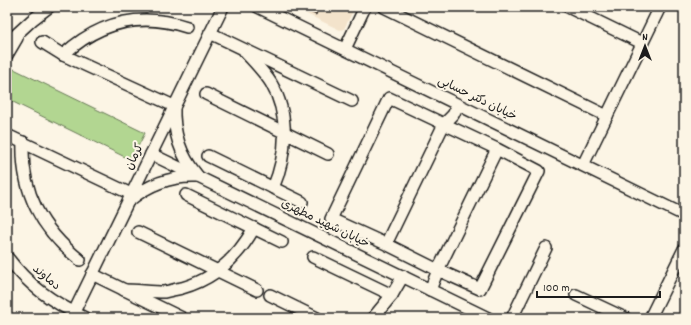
<svg xmlns="http://www.w3.org/2000/svg" width="691" height="325" font-family="Dekko,'Playpen Sans Arabic',sans-serif">
	<rect width="100%" height="100%" fill="#fcf5e5"/>
	<filter id="ink" filterUnits="userSpaceOnUse"><feTurbulence type="fractalNoise" baseFrequency=".025" numOctaves="2"/><feDisplacementMap in="SourceGraphic" scale="8" xChannelSelector="R" yChannelSelector="G"/><feConvolveMatrix kernelMatrix="1 2 1 2 8 2 1 2 1" color-interpolation-filters="sRGB"/></filter>
	<g filter="url(#ink)">
		<!-- built -->
		<polygon fill="#f3e3cb" points="292,7 355,7 344,29 340,30"/>
		<!-- green -->
		<polygon fill="#b2d691" stroke="#677956" points="14,69 145,133 131,160 7,99 7,83"/>
		<!-- building -->
		<polygon fill="#deb98f" stroke="#1c1c1c" points="300,7 319,7 316,15"/>
		<g fill="none" stroke-linecap="round" stroke-linejoin="round">
			<!-- minor casing -->
			<g stroke="#1c1c1c" stroke-width="14">
				<g id="minor">
					<polyline points="258,7 684,215"/>
					<polyline points="384,7 607,116"/>
					<polyline points="568,7 642,43"/>
					<polyline points="210,33 352,101"/>
					<path d="M42 42 63 55 174 106C173 132 180 155 197 175"/>
					<polyline points="7,43 32,20 49,7"/>
					<polyline points="345,49 365,7"/>
					<path d="M245 52C253 61 265 73 271 83 290 115 287 155 273 188"/>
					<polyline points="7,55 17,38"/>
					<path d="M63 55C99 22 141 12 187 27"/>
					<polyline points="206,94 328,154"/>
					<polyline points="458,105 453,115 444,124 497,149 539,171 480,289 438,270 497,149"/>
					<polyline points="7,135 131,194"/>
					<path d="M23 142C21 192 41 229 80 260"/>
					<polyline points="151,154 488,318"/>
					<polyline points="208,156 302,202"/>
					<polyline points="583,165 660,7"/>
					<polyline points="186,195 282,242"/>
					<path d="M130 200C149 184 172 176 197 177"/>
					<polyline points="138,232 257,290"/>
					<polyline points="386,244 444,124 389,98 331,219 386,244 438,270 430,290"/>
					<path d="M7 257C29 286 52 302 85 318"/>
					<polyline points="313,257 392,295"/>
					<polyline points="92,274 182,318"/>
					<path d="M124 290C137 290 151 292 164 292 170 291 176 289 182 288 214 279 238 257 254 228"/>
					<polyline points="270,295 317,318"/>
					<polyline points="576,295 625,318"/>
					<polyline points="71,318 223,7"/>
					<polyline points="373,318 392,295 403,276"/>
					<polyline points="512,318 546,248"/>
					<polyline points="650,318 684,249"/>
				</g>
			</g>
			<!-- minor -->
			<use href="#minor" stroke="#fcf5e5" stroke-width="11"/>
		</g>
	</g>
	<g text-anchor="middle" dominant-baseline="central" stroke-width="4" stroke-linejoin="round" paint-order="stroke">
		<!-- street labels -->
		<g font-size="12" fill="#1c1c1c" stroke="#fcf5e5">
			<text transform="translate(477 99) rotate(26)">خیابان دکتر حسابی</text>
			<text transform="translate(135 157) rotate(-64)">کرمان</text>
			<text transform="translate(325 224) rotate(26)">خیابان شهید مطهری</text>
			<text transform="translate(46 278) rotate(40)">دماوند</text>
		</g>
	</g>
	<!-- margin -->
	<rect width="691" height="325" fill="none" stroke="#fcf5e5" stroke-width="24"/>
	<rect x="12" y="12" width="667" height="301" fill="none" stroke="#1c1c1c" stroke-width="1.5" filter="url(#ink)"/>
	<!-- north arrow -->
	<g transform="translate(645 46)" stroke="#fcf5e5" stroke-width="3" paint-order="stroke">
	<path d="M0-3L7 15L0 10L-7 15Z" fill="#1c1c1c"/>
	<text y="-6" font-size="11" font-weight="bold" text-anchor="middle" fill="#1c1c1c">N</text>
	</g>
	<!-- scale -->
	<path d="M537 291v6h123v-6" fill="none" stroke="#1c1c1c" stroke-width="2"/>
	<text x="543" y="291" font-size="12" fill="#1c1c1c" stroke="#fcf5e5" stroke-width="3" paint-order="stroke">100 m</text>
</svg>
